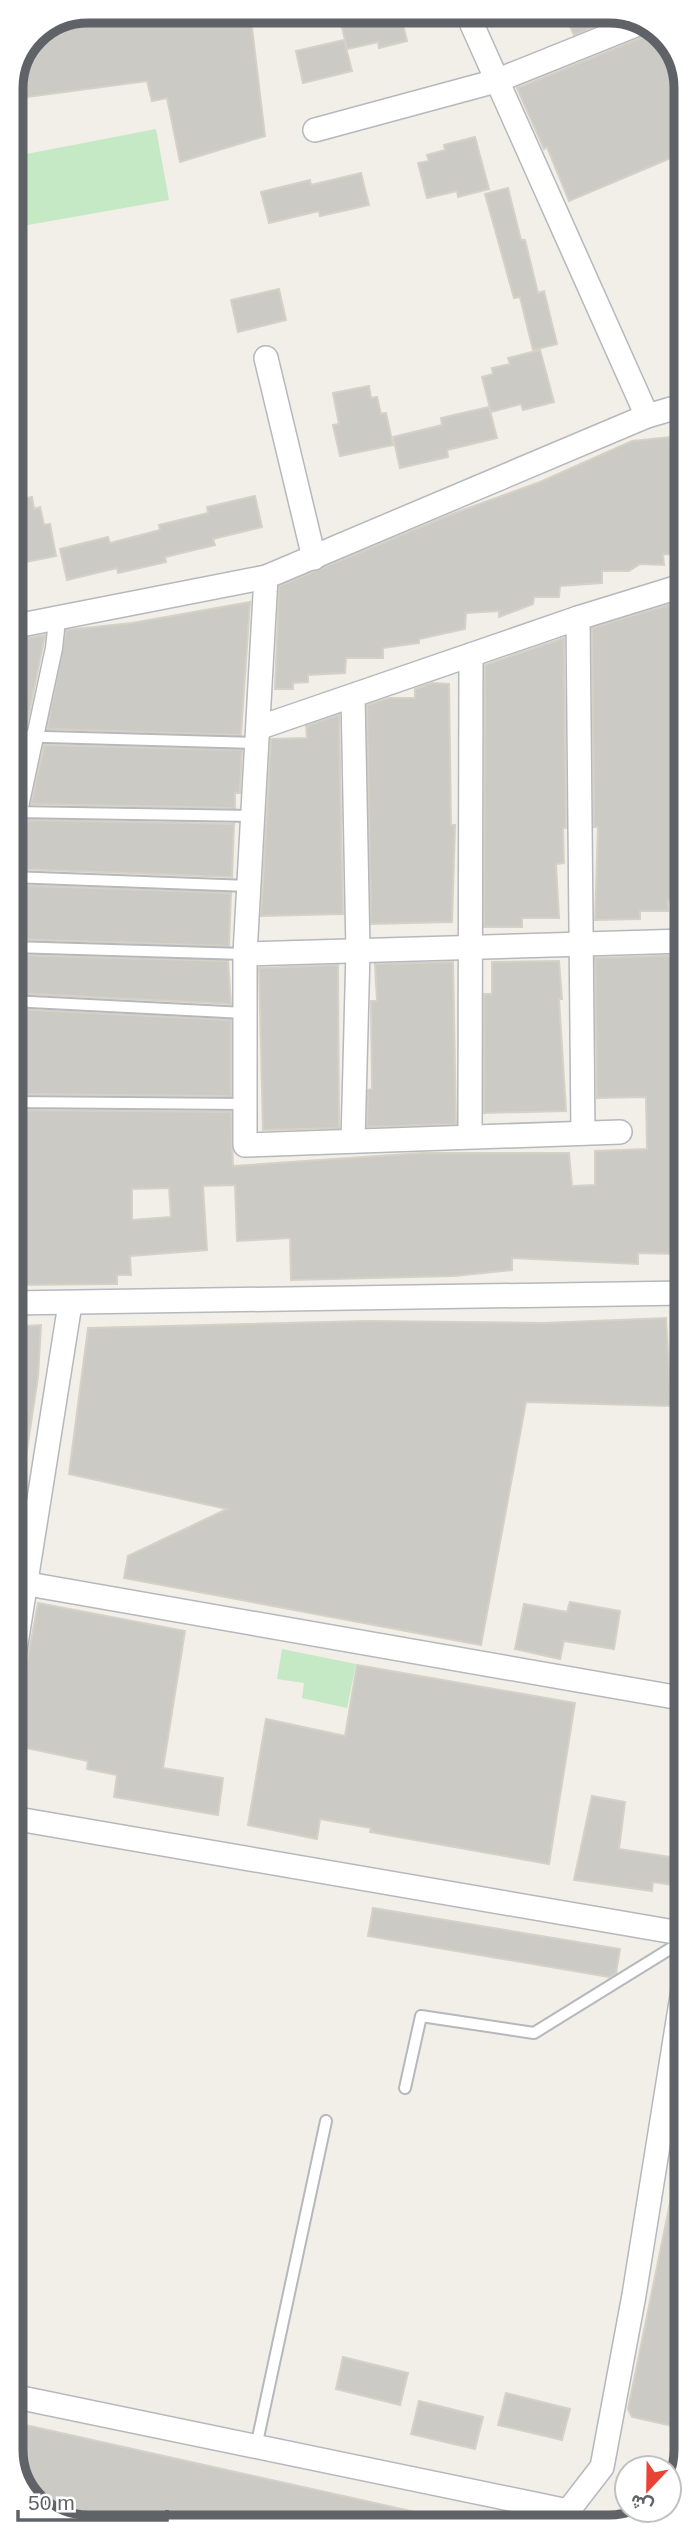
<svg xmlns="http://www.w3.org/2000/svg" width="697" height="2538" font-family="Helvetica,Vazirmatn,sans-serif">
	<rect width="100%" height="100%" fill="#f1efe8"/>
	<!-- green -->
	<g fill="#c5e8c5">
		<polygon points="156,129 169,200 11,228 11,157"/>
		<polygon points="282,1649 356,1664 347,1708 302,1698 304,1683 277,1679"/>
	</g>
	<!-- building -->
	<g fill="#cccac5" stroke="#d6d1c6" stroke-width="2" fill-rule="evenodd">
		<polygon points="88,10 250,11 265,136 180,162 167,98 152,101 147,81 11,99 10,88 33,33"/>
		<polygon points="351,11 392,11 395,21 402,20 407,41 379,48 378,42 347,49 339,14"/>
		<polygon points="563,11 619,11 625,14 574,35"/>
		<polygon points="655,28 660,30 685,73 685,152 569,201 547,147 544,149 517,88 648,35"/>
		<polygon points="344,40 352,71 303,83 296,51"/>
		<polygon points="475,137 489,189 458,197 457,191 427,198 418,163 429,161 427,155 445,150 444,145"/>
		<polygon points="361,173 369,205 320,216 319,211 269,223 261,192 310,180 311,185"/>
		<polygon points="508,188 521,240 525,240 538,293 544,291 557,344 533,350 520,297 514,298 485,194"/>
		<polygon points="279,289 286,320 238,332 231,300"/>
		<polygon points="540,350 554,402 523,410 521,404 491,412 482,377 493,374 492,368 510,364 508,358"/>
		<polygon points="369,386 371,398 377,397 381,414 386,413 393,445 340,456 333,425 339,424 333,393"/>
		<polygon points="489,407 497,438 447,450 448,457 400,468 393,437 442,425 441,418"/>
		<polygon points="670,437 673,506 678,505 681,555 663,554 664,565 640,564 629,571 602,571 602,583 560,586 559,597 534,597 533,604 499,617 499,611 466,613 465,629 419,639 419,643 383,648 383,658 346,658 345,673 308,675 308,682 293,683 293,689 275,689 279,586 452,514 540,482 632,441"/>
		<polygon points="255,496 262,527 213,539 215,545 165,557 166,562 118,573 117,568 67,580 60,549 108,537 110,543 160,530 159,525 208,513 207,507"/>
		<polygon points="32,497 34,509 40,507 44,525 50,524 56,556 11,565 11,501"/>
		<polygon points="250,602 241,735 47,729 66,630 132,623"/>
		<polygon points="677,602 680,695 678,903 668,900 668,911 640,911 640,919 595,920 598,827 594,827 592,628"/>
		<polygon points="45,635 26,729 11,728 11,641"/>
		<polygon points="564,638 566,828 563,828 564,863 556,864 559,918 522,918 522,927 484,927 485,665"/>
		<polygon points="432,683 449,684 451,825 455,825 452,922 371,924 367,705 389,698 415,698 415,689"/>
		<polygon points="339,715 343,914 261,916 271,739 307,738 306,726"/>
		<polygon points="11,744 23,744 11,799"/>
		<polygon points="44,745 242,750 240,793 235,793 235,808 31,804"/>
		<polygon points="28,820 234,824 232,877 19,869"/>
		<polygon points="11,885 231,893 229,946 11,939"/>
		<polygon points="11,955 228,961 231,1004 11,993"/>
		<path d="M684 955 679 1254 638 1253V1264L512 1258V1270L454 1276 291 1280 290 1238 237 1241 235 1185 203 1186 207 1250 130 1256 131 1275H117V1284L11 1285V1110L231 1112 233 1166 421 1153H569L572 1186 595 1185V1151L647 1149 646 1097 597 1098 595 958ZM169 1188 171 1217 132 1220V1189Z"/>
		<polygon points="559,961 562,999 559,999 566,1111 484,1113 484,994 492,994 492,962"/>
		<polygon points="453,962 456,1124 367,1127 368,1090 372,1089 371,1001 377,1001 375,964"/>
		<polygon points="338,965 339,1128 263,1130 259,968"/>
		<polygon points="11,1009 231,1020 231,1096 11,1094"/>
		<polygon points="666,1318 671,1406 526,1402 481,1645 124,1578 128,1556 227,1509 69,1474 88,1328 368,1321 544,1323"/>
		<polygon points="41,1325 38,1377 26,1456 11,1453 11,1327"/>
		<polygon points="570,1602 620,1611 614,1649 564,1641 560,1659 515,1649 524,1604 567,1612"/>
		<polygon points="38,1603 185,1631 163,1768 223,1778 218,1815 114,1797 117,1775 87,1769 88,1761 12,1745"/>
		<polygon points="357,1665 575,1703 549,1864 370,1832 371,1828 320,1819 317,1839 248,1825 266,1719 345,1736"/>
		<polygon points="592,1796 625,1802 619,1849 677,1858 673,1885 653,1882 652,1891 574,1880"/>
		<polygon points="373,1908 620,1949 616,1973 609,1977 368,1936"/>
		<polygon points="680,2154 686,2155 686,2429 632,2417 628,2409"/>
		<polygon points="343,2357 408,2373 400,2405 336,2389"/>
		<polygon points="506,2393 570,2409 562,2440 498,2425"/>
		<polygon points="419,2401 483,2417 475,2449 411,2434"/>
		<polygon points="12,2422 451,2520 450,2526 280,2527 248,2520 248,2527 78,2527 37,2508 12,2466"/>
	</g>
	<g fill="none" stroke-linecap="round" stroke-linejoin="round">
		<!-- service casing -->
		<g stroke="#b5b8bc" stroke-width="14">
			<g id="service">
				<polyline points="11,736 257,743"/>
				<polyline points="14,812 253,816"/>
				<polyline points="11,877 249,886"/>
				<polyline points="11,947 245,954"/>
				<polyline points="11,1001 245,1013"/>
				<polyline points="11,1102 245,1104"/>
				<polyline points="405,2088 421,2016 534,2033 686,1939"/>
				<polyline points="256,2447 326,2121"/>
			</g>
		</g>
		<!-- pedestrian casing -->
		<g stroke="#b5b8bc" stroke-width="19">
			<polyline id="pedestrian" points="11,849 54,648 57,620"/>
		</g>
		<!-- minor casing -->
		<g stroke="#b5b8bc" stroke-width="26">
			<g id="minor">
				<polyline points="466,11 647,416 678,407 685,419"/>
				<polyline points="315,130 496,81 643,22"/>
				<polyline points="266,358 314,558"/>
				<polyline points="266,577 245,954 245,1145 620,1132"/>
				<polyline points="578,618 583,1133"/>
				<polyline points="11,627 266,577 647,416"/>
				<polyline points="258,728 578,618 685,585"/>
				<polyline points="245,954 685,941"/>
				<polyline points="470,1136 471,655"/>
				<polyline points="353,1141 358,951 353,696"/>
				<polyline points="11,1303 686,1293"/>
				<polyline points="11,1581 686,1699"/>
				<polyline points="12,1669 70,1304"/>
				<polyline points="12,1818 686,1934"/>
				<polyline points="12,2396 568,2511 602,2467 634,2295 686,1971"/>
			</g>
		</g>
		<!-- service -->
		<use href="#service" stroke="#fff" stroke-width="10"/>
		<!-- pedestrian -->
		<use href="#pedestrian" stroke="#fff" stroke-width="16"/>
		<!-- minor -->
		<use href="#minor" stroke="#fff" stroke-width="23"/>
	</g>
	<!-- crop -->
	<path d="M0 0H697V2538H0ZM88 23H609A65 65 0 0 1 674 88V2450A65 65 0 0 1 609 2515H88A65 65 0 0 1 23 2450V88A65 65 0 0 1 88 23Z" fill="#fff" fill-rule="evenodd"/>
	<path fill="none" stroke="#5f6368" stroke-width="9" d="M88 23H609A65 65 0 0 1 674 88V2450A65 65 0 0 1 609 2515H88A65 65 0 0 1 23 2450V88A65 65 0 0 1 88 23Z"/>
	<!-- north arrow -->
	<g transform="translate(648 2489) rotate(202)"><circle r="33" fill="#ffffff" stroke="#bfc1c3" stroke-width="2"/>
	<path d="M0-5L12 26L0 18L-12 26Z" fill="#ea4335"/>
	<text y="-10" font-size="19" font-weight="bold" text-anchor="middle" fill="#5f6368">ش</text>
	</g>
	<!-- scale -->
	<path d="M18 2510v10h149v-10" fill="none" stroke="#5f6368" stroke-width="3.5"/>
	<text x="28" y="2510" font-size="21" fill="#5f6368" stroke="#ffffff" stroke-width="5" paint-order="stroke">50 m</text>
</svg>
